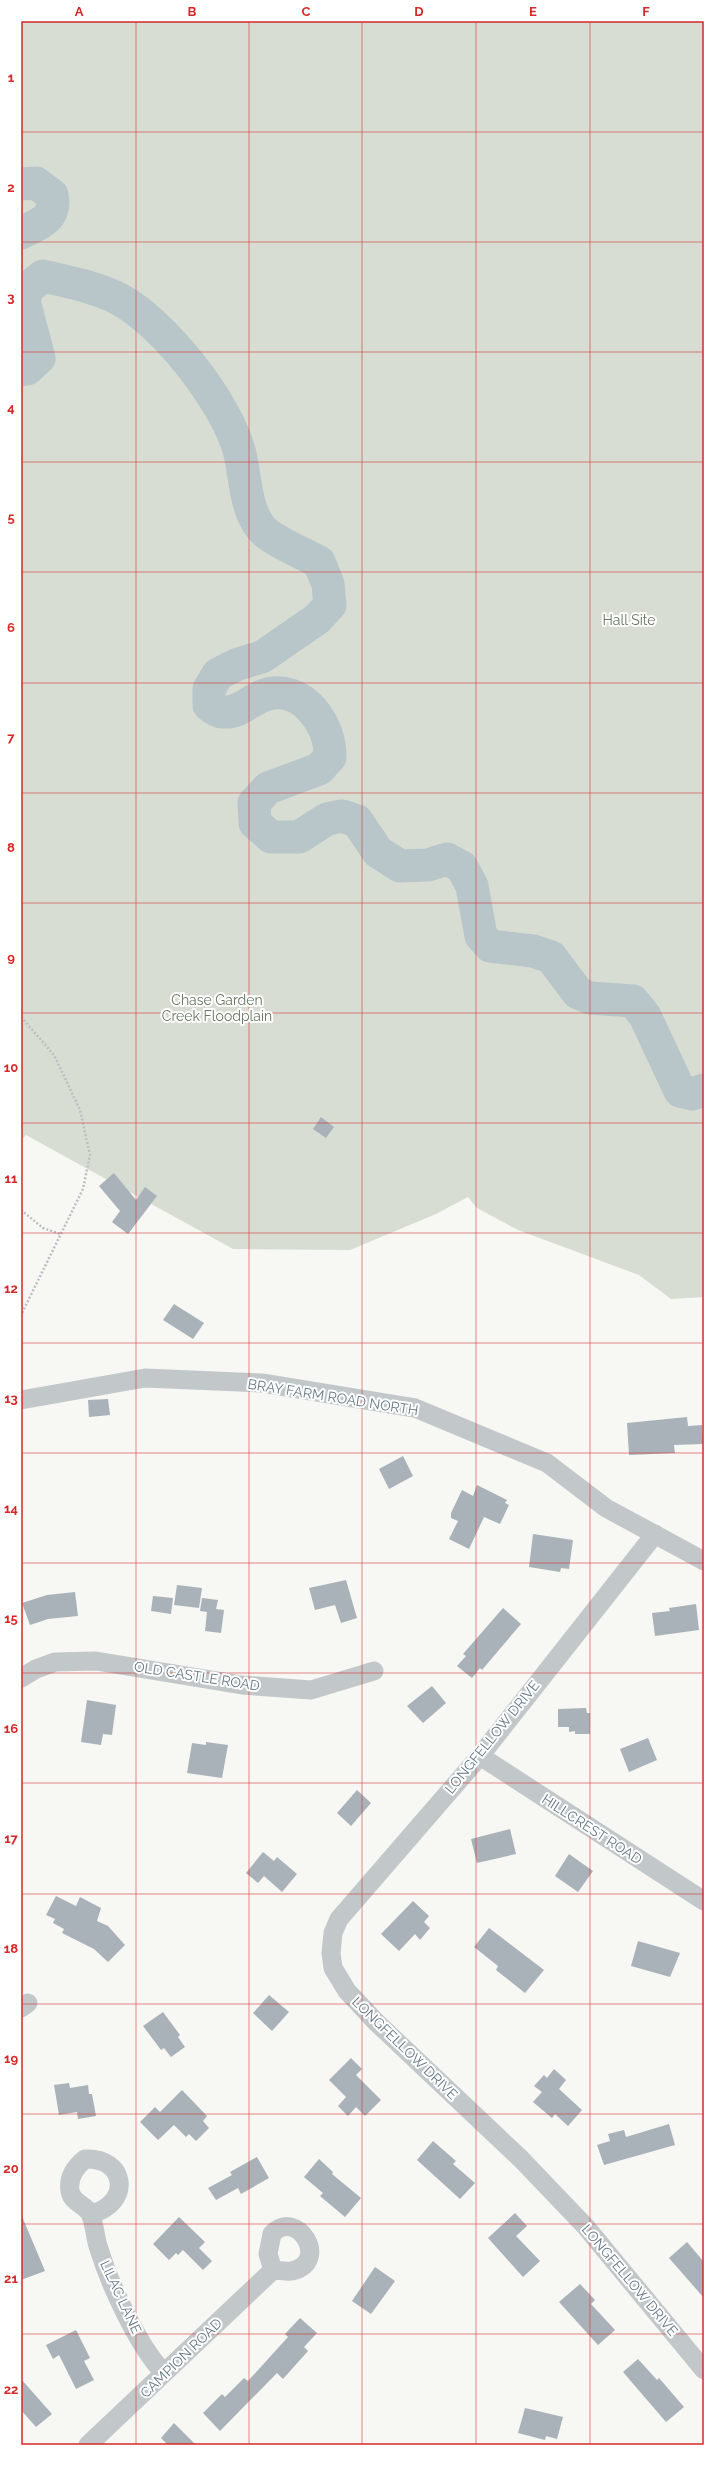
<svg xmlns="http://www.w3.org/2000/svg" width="725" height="2466" font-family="Raleway,sans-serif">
	<rect width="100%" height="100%" fill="#f7f7f4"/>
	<!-- green -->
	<polygon fill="#d7ddd3" points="21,21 704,21 704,1297 671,1299 639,1275 518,1230 477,1208 468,1197 436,1214 350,1250 233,1249 26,1135 21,1140"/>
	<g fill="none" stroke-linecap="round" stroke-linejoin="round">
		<!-- river -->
		<g stroke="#b8c6c9" stroke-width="33">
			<path d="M21 184 36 183 52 195C57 219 39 224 21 233"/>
			<path d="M21 370 27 369 39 358 24 301 28 288 43 276C68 282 96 287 119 299 164 323 228 404 240 454 246 479 245 515 266 533 278 543 304 554 319 562L328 584 330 605 317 619 262 657 238 664 218 674 209 689V705C213 708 218 712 223 712 239 713 248 702 262 696 282 688 301 696 314 712 325 726 330 739 330 757L319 769 268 788 254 803 255 823 271 837H299L327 819 342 816 357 821 378 852 400 866 428 865 447 859 462 867 472 886 481 936 490 946 533 951 551 957 578 993 590 998 633 1001 645 1016 680 1091 692 1094 704 1090"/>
		</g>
	</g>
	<!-- building -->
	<g fill="#a9b2b8">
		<polygon points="321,1117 334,1127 326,1138 313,1129"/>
		<polygon points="114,1173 136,1200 145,1187 157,1196 128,1234 112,1222 120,1211 99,1186"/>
		<polygon points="174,1304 204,1323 193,1339 163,1320"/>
		<polygon points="108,1399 110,1415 89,1417 88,1400"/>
		<polygon points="687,1417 688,1426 702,1425 703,1444 674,1445 675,1453 629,1455 627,1423"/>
		<polygon points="403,1456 413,1476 389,1489 379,1469"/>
		<polygon points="477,1485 507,1500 505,1503 509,1505 500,1524 484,1517 469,1549 449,1539 458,1521 451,1518 451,1513 462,1490 473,1496"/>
		<polygon points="533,1534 573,1540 569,1569 561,1568 560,1572 529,1567"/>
		<polygon points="346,1580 357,1618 341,1623 335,1605 315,1610 309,1588"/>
		<polygon points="177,1585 202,1588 199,1608 174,1605"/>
		<polygon points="75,1592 78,1616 48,1619 30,1625 22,1603 47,1595"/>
		<polygon points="153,1596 173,1598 171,1614 151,1611"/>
		<polygon points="202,1598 218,1600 216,1609 224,1610 221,1633 205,1631 207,1612 200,1611"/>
		<polygon points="696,1604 699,1630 655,1636 652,1613 670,1611 669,1608"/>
		<polygon points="503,1608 521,1624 482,1670 480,1668 472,1678 457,1666 466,1656 463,1654"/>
		<polygon points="432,1686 446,1703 423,1723 407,1706"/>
		<polygon points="87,1700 116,1705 112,1735 103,1734 101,1745 81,1742"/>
		<polygon points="586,1708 587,1713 590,1713 590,1734 575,1734 575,1731 569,1732 569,1727 558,1727 558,1709"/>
		<polygon points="648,1738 657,1760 629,1772 620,1749"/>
		<polygon points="206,1742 228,1745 222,1778 187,1773 192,1743 206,1745"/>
		<polygon points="357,1790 371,1803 351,1826 337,1813"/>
		<polygon points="510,1829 516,1854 477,1863 471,1839"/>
		<polygon points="263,1852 274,1861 277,1857 297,1874 282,1892 264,1876 258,1883 246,1873"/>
		<polygon points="569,1854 593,1871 578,1892 555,1876"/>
		<polygon points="56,1896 76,1906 80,1897 101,1908 97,1921 108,1926 125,1945 108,1962 94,1949 62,1933 64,1929 53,1923 55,1919 46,1915"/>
		<polygon points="413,1901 429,1916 424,1922 430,1928 420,1940 415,1934 399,1951 381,1934"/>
		<polygon points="489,1928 544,1970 525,1993 496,1970 498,1966 474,1947"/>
		<polygon points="638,1941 680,1953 670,1977 631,1966"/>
		<polygon points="269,1995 289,2012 272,2031 253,2013"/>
		<polygon points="163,2012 180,2035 178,2037 185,2047 171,2057 164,2048 161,2050 143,2026"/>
		<polygon points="351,2058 362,2069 356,2075 381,2100 365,2116 356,2107 348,2116 338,2106 346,2097 329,2080"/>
		<polygon points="554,2069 566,2080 559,2089 582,2110 568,2126 555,2114 552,2118 533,2102 542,2092 534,2086 544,2075 547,2078"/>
		<polygon points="69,2083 70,2088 88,2085 89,2094 92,2094 96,2116 78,2119 77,2112 59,2115 54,2085"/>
		<polygon points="182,2090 207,2116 203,2121 209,2128 196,2141 189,2134 186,2137 174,2125 158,2140 140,2122 155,2107 160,2112"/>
		<polygon points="669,2124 675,2145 604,2165 597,2145 610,2141 608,2134 624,2130 626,2137"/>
		<polygon points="433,2141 456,2161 453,2164 475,2183 460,2199 417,2160"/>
		<polygon points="257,2157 269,2178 241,2194 238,2188 216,2200 208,2188 232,2175 230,2172"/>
		<polygon points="319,2159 333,2172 332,2174 361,2198 345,2217 320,2196 323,2193 304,2177"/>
		<polygon points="515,2213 527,2226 516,2236 540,2261 523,2277 488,2238"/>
		<polygon points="21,2214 45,2271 21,2280"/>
		<polygon points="179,2217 205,2242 199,2248 212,2261 203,2270 183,2250 178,2255 176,2253 169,2260 153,2244"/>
		<polygon points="687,2242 704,2262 704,2298 669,2258"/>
		<polygon points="375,2267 395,2281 371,2314 352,2301"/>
		<polygon points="580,2284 595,2300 591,2304 615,2330 598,2345 559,2302"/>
		<polygon points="300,2318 317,2333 304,2347 308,2351 283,2379 277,2373 220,2431 203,2413 222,2394 225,2397 244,2378 248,2381 288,2337 285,2334"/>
		<polygon points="76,2330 90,2358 84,2361 94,2380 76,2389 59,2355 53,2359 46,2345"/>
		<polygon points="638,2359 657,2380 659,2378 684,2407 666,2422 623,2372"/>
		<polygon points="21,2379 52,2414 36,2427 21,2410"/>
		<polygon points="525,2408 563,2417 557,2439 546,2436 545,2440 518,2433"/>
		<polygon points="174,2423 196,2445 168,2445 161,2438"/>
	</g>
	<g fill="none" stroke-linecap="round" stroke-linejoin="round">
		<!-- path -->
		<g stroke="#bcbfc2" stroke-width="2.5" stroke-dasharray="2 2" stroke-linecap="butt">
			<polyline points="21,1017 54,1055 80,1110 90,1155 83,1189 21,1315"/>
			<polyline points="21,1210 43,1228 60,1234"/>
		</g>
		<!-- minor -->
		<g stroke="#c2c7ca" stroke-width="19">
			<polyline points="21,1400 145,1378 262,1383 415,1408 547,1463 606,1508 704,1561"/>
			<polyline points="655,1534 480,1756 339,1919 333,1933 331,1953 333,1968 347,1991 376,2022 521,2159 586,2227 704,2370"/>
			<polyline points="21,1678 36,1669 55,1662 96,1661 242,1685 311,1690 374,1671"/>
			<polyline points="480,1756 704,1901"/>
			<polyline points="21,2008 28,2003"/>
			<path d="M91 2214C132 2204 127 2157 85 2159 75 2167 68 2178 70 2191 72 2204 88 2205 91 2216 95 2226 95 2238 99 2249 110 2285 138 2346 164 2373"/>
			<path d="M88 2445 273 2270C279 2270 287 2272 292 2271 331 2262 297 2207 272 2234L268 2254 273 2270"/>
		</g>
	</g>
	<!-- grid -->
	<path fill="none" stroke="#d62828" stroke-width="1" stroke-opacity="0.55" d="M136 21V2445M249 21V2445M362 21V2445M476 21V2445M590 21V2445M21 132H704M21 242H704M21 352H704M21 462H704M21 572H704M21 683H704M21 793H704M21 903H704M21 1013H704M21 1123H704M21 1233H704M21 1343H704M21 1453H704M21 1563H704M21 1673H704M21 1783H704M21 1894H704M21 2004H704M21 2114H704M21 2224H704M21 2334H704"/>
	<g text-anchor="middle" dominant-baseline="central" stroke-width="4" stroke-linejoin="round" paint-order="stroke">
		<!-- park labels -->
		<g font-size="14" fill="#667861" stroke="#fff">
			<text x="629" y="620">Hall Site</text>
			<text x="217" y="1000">Chase Garden<tspan x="217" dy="16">Creek Floodplain</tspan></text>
		</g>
		<!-- street labels -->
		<g font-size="14" fill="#657886" stroke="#fff">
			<text transform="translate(333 1397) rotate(9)">BRAY FARM ROAD NORTH</text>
			<text transform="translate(197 1676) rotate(9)">OLD CASTLE ROAD</text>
			<text transform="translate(492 1737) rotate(-51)">LONGFELLOW DRIVE</text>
			<text transform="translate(592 1829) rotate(33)">HILLCREST ROAD</text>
			<text transform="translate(405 2048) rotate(44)">LONGFELLOW DRIVE</text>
			<text transform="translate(630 2280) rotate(50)">LONGFELLOW DRIVE</text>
			<text transform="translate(121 2297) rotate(65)">LILAC LANE</text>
			<text transform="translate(181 2358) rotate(-44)">CAMPION ROAD</text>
		</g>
	</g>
	<!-- border -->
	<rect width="725" height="2466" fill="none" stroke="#ffffff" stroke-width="44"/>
	<rect x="22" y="22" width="681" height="2422" fill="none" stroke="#d62828" stroke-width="1.5"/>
	<g font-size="13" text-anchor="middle" font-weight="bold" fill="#d62828">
		<text x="79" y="16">A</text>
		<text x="192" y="16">B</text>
		<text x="306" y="16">C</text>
		<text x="419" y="16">D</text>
		<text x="533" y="16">E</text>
		<text x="646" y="16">F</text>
		<text x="11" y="82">1</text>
		<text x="11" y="192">2</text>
		<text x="11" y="302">3</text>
		<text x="11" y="412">4</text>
		<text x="11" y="522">5</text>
		<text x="11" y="632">6</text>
		<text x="11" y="742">7</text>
		<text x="11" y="852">8</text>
		<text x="11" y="962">9</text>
		<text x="11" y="1072">10</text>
		<text x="11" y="1183">11</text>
		<text x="11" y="1293">12</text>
		<text x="11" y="1403">13</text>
		<text x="11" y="1513">14</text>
		<text x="11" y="1623">15</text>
		<text x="11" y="1733">16</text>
		<text x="11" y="1843">17</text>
		<text x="11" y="1953">18</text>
		<text x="11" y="2063">19</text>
		<text x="11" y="2173">20</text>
		<text x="11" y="2283">21</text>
		<text x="11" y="2394">22</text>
	</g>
</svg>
